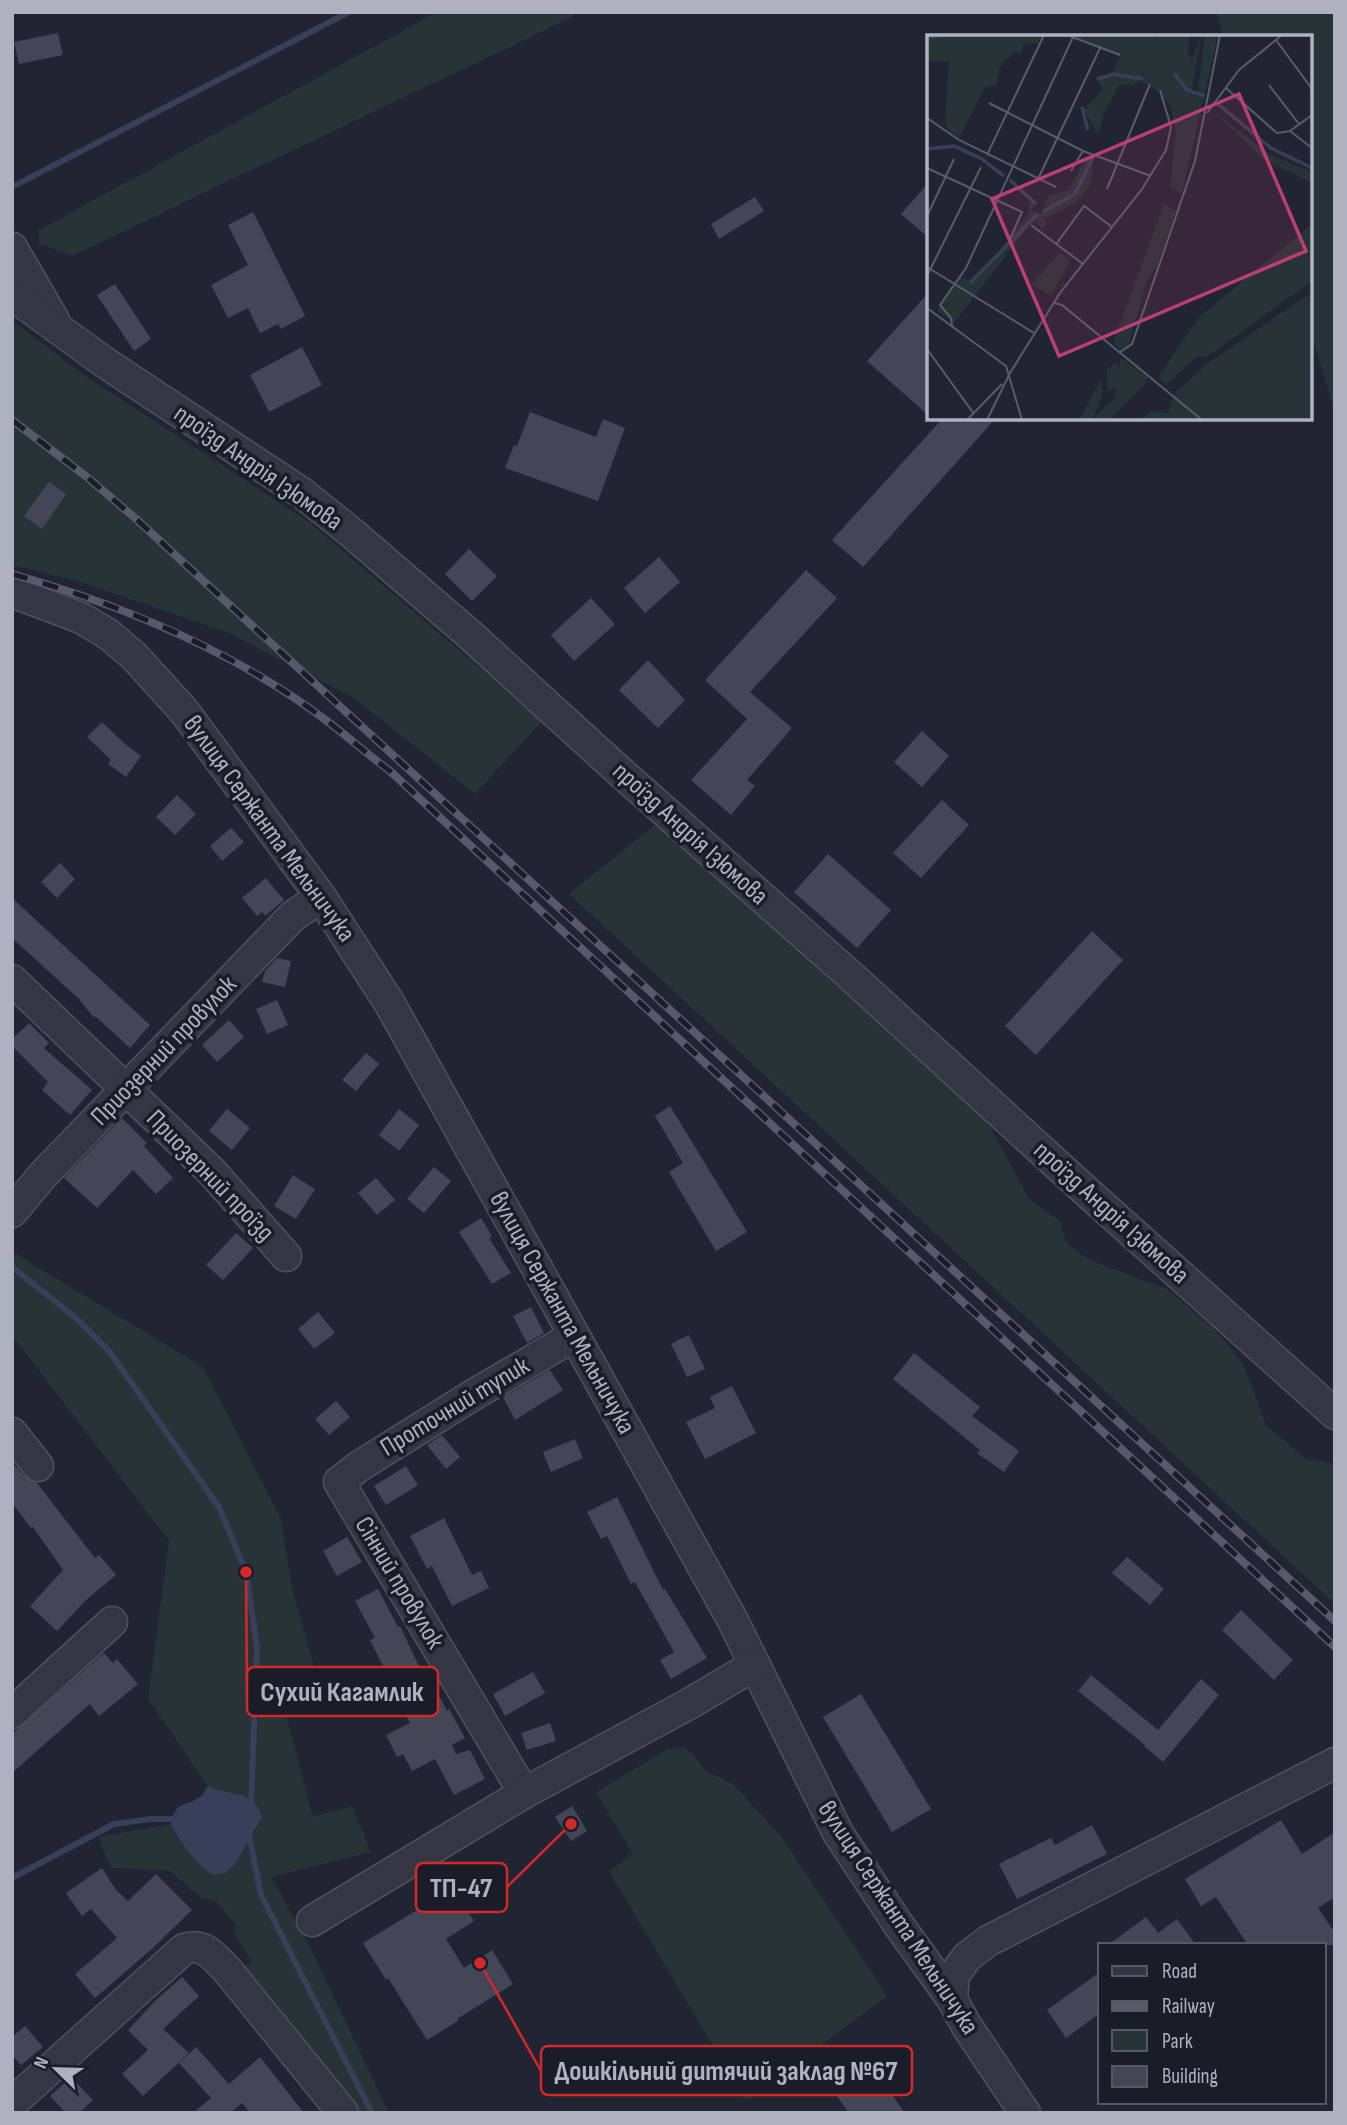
<svg xmlns="http://www.w3.org/2000/svg" width="1347" height="2125" font-family="'Sofia Sans Condensed',sans-serif">
	<rect width="100%" height="100%" fill="#212432"/>
	<!-- green -->
	<g fill="#273337">
		<polygon points="437,12 577,12 570,18 72,256 39,244 39,230"/>
		<polygon points="1216,12 1335,12 1335,414 1310,329 1310,37 1224,37"/>
		<polygon points="12,320 84,375 309,522 542,721 475,794 354,698 228,633 84,583 12,565"/>
		<polygon points="657,823 988,1122 1029,1199 1059,1220 1067,1243 1085,1257 1100,1264 1167,1289 1213,1328 1236,1354 1244,1366 1266,1425 1306,1459 1335,1464 1335,1604 569,894"/>
		<polygon points="14,1253 203,1367 281,1519 292,1588 320,1687 286,1714 313,1817 352,1806 371,1852 271,1877 309,1945 389,2113 329,2113 241,1968 252,1962 235,1934 236,1925 218,1903 200,1897 170,1871 111,1868 98,1837 171,1824 177,1836 249,1839 257,1829 241,1795 220,1792 208,1786 148,1699 169,1541 12,1335"/>
		<polygon points="684,1748 694,1755 706,1772 732,1783 780,1835 887,1996 746,2101 609,1871 633,1854 596,1792 668,1749"/>
	</g>
	<!-- water -->
	<path fill="#393e5a" d="M208 1786C231 1797 253 1789 262 1817L235 1864 226 1873 212 1875C195 1862 180 1843 171 1824 177 1797 185 1809 201 1796 204 1794 205 1789 208 1786Z"/>
	<g fill="none" stroke-linecap="round" stroke-linejoin="round">
		<!-- stream -->
		<g stroke="#393e5a" stroke-width="6">
			<polyline points="12,187 349,12"/>
			<polyline points="12,1267 76,1318 109,1351 219,1507 246,1572 257,1647 251,1806"/>
			<polyline points="249,1834 261,1895 372,2113"/>
			<polyline points="12,1878 114,1824 151,1819 172,1819"/>
		</g>
	</g>
	<!-- building -->
	<g fill="#434657">
		<polygon points="58,33 63,55 19,64 14,42"/>
		<polygon points="929,182 929,238 901,214"/>
		<polygon points="755,197 764,211 719,239 711,224"/>
		<polygon points="253,212 305,316 281,329 278,324 260,333 248,308 228,318 211,285 248,265 228,225"/>
		<polygon points="115,284 151,339 134,351 97,295"/>
		<polygon points="929,292 929,416 867,361"/>
		<polygon points="302,347 322,385 269,412 250,375"/>
		<polygon points="530,412 596,437 603,419 625,428 598,501 505,468 514,445 517,446"/>
		<polygon points="943,418 996,418 863,567 832,540"/>
		<polygon points="49,482 66,494 42,529 24,516"/>
		<polygon points="469,549 497,576 472,601 445,574"/>
		<polygon points="659,557 680,582 645,613 624,588"/>
		<polygon points="806,570 837,598 750,692 792,728 747,780 755,786 731,815 691,780 747,719 705,680"/>
		<polygon points="591,598 615,624 574,661 551,635"/>
		<polygon points="648,660 685,700 658,728 619,690"/>
		<polygon points="102,722 125,744 141,756 126,777 108,764 111,760 87,737"/>
		<polygon points="922,731 949,756 922,787 894,762"/>
		<polygon points="177,795 196,814 175,835 156,817"/>
		<polygon points="942,800 969,825 921,878 893,853"/>
		<polygon points="231,828 244,842 222,861 210,846"/>
		<polygon points="828,854 891,910 857,948 794,892"/>
		<polygon points="60,863 75,879 57,898 41,882"/>
		<polygon points="266,878 284,900 265,916 262,912 257,916 242,898"/>
		<polygon points="12,898 150,1025 130,1048 95,1016 94,1018 78,998 12,938"/>
		<polygon points="1092,931 1123,960 1036,1055 1005,1026"/>
		<polygon points="277,958 291,961 285,987 262,982 265,971"/>
		<polygon points="277,1000 288,1025 267,1034 256,1009"/>
		<polygon points="229,1020 244,1037 217,1062 202,1045"/>
		<polygon points="29,1023 49,1043 44,1048 92,1090 70,1115 42,1090 48,1082 12,1046 12,1039"/>
		<polygon points="366,1053 379,1064 356,1091 342,1080"/>
		<polygon points="670,1106 747,1232 716,1251 669,1172 683,1163 655,1116"/>
		<polygon points="227,1109 250,1128 232,1150 209,1131"/>
		<polygon points="399,1109 419,1125 399,1151 379,1135"/>
		<polygon points="122,1118 147,1143 144,1146 173,1178 156,1194 133,1170 97,1208 64,1178"/>
		<polygon points="434,1167 451,1181 424,1213 407,1199"/>
		<polygon points="293,1175 315,1189 296,1219 274,1206"/>
		<polygon points="376,1178 395,1200 377,1215 358,1193"/>
		<polygon points="481,1218 492,1236 489,1238 511,1273 492,1284 459,1232"/>
		<polygon points="236,1233 253,1248 223,1280 206,1265"/>
		<polygon points="531,1307 544,1333 527,1343 513,1316"/>
		<polygon points="318,1312 335,1333 314,1349 298,1329"/>
		<polygon points="689,1335 705,1369 687,1377 671,1344"/>
		<polygon points="914,1353 980,1407 972,1416 1019,1451 1004,1472 977,1453 980,1450 893,1379"/>
		<polygon points="550,1370 563,1390 515,1420 503,1397"/>
		<polygon points="732,1386 756,1433 705,1459 686,1422 715,1408 710,1397"/>
		<polygon points="336,1401 350,1417 329,1435 315,1419"/>
		<polygon points="442,1435 460,1457 446,1469 427,1445"/>
		<polygon points="575,1439 583,1458 551,1472 543,1452"/>
		<polygon points="12,1462 25,1477 37,1483 95,1558 99,1555 116,1575 86,1600 57,1631 30,1606 63,1570 33,1527 31,1528 12,1503"/>
		<polygon points="406,1466 418,1485 386,1505 374,1486"/>
		<polygon points="617,1497 663,1590 665,1589 707,1658 671,1679 660,1660 674,1652 635,1582 631,1584 607,1536 601,1539 587,1512"/>
		<polygon points="444,1518 472,1575 481,1571 489,1588 452,1606 432,1566 427,1569 410,1536"/>
		<polygon points="347,1537 362,1562 337,1576 323,1551"/>
		<polygon points="1127,1557 1164,1589 1150,1605 1112,1573"/>
		<polygon points="378,1589 398,1627 400,1626 423,1675 427,1673 447,1711 449,1709 465,1738 452,1745 456,1754 470,1750 485,1779 454,1795 435,1759 412,1771 403,1754 397,1757 386,1735 410,1723 393,1691 395,1690 370,1640 375,1638 355,1601"/>
		<polygon points="1241,1610 1293,1660 1274,1680 1222,1630"/>
		<polygon points="104,1653 113,1663 117,1659 138,1684 99,1716 90,1704 12,1773 12,1734"/>
		<polygon points="533,1672 545,1693 505,1716 493,1694"/>
		<polygon points="1091,1675 1158,1730 1201,1679 1219,1695 1163,1762 1144,1746 1145,1745 1078,1691"/>
		<polygon points="861,1694 931,1809 892,1832 823,1717"/>
		<polygon points="550,1723 556,1741 527,1750 521,1733"/>
		<polygon points="572,1806 587,1831 571,1841 555,1817"/>
		<polygon points="1281,1820 1302,1854 1335,1832 1335,1897 1318,1908 1335,1933 1335,1945 1248,1945 1216,1897 1201,1906 1185,1879"/>
		<polygon points="1092,1825 1107,1854 1017,1899 999,1864 1051,1838 1055,1845"/>
		<polygon points="102,1868 116,1890 128,1901 156,1874 192,1910 154,1947 95,1998 75,1974 117,1938 91,1909 82,1916 66,1893"/>
		<polygon points="453,1888 474,1921 446,1939 464,1968 492,1950 513,1984 457,2019 458,2021 427,2040 388,1978 386,1980 363,1943"/>
		<polygon points="1146,1917 1158,1933 1177,1919 1196,1945 1108,1945"/>
		<polygon points="1100,1972 1100,2013 1066,2038 1047,2010"/>
		<polygon points="182,1977 199,1996 163,2029 189,2053 143,2096 122,2074 148,2050 128,2030 156,2000"/>
		<polygon points="25,2026 43,2047 21,2065 12,2055 12,2037"/>
		<polygon points="196,2047 229,2084 260,2057 304,2113 250,2113 242,2103 230,2113 193,2113 211,2098 179,2063"/>
		<polygon points="867,2060 905,2113 849,2113 830,2087"/>
		<polygon points="71,2077 93,2100 79,2113 66,2113 50,2096"/>
	</g>
	<g fill="none" stroke-linecap="round" stroke-linejoin="round">
		<!-- minor casing -->
		<g stroke="#4f515e" stroke-width="33">
			<g id="minor">
				<polyline points="12,248 54,320"/>
				<polyline points="12,295 104,362 302,493 353,534 469,634 617,769 852,977 1087,1192 1335,1414"/>
				<polyline points="12,592 81,618 108,634 134,656 184,711 321,897 390,1004 732,1619 838,1833 898,1924 952,1999 966,2025 1025,2113"/>
				<polyline points="12,980 212,1172 286,1256"/>
				<polyline points="12,1212 43,1175 293,916 321,897"/>
				<polyline points="12,1433 38,1466"/>
				<polyline points="12,1713 112,1622"/>
				<polyline points="524,1793 339,1482 358,1467 473,1395 574,1336"/>
				<polyline points="312,1921 524,1793 687,1705 755,1665"/>
				<polyline points="952,1999 954,1975 967,1957 988,1941 1335,1763"/>
				<path d="M12 2103 184 1949C205 1942 214 1957 228 1971L343 2113"/>
			</g>
		</g>
		<!-- minor -->
		<use href="#minor" stroke="#343743" stroke-width="30"/>
		<!-- rail casing -->
		<g stroke="#575a6a" stroke-width="8">
			<g id="rail">
				<polyline points="12,420 87,477 135,518 1335,1621"/>
				<path d="M12 574C122 605 230 649 323 718 346 735 367 754 390 771L1335 1647"/>
			</g>
		</g>
		<!-- rail -->
		<use href="#rail" stroke="#1a1c28" stroke-width="5" stroke-dasharray="16" stroke-linecap="butt"/>
	</g>
	<g text-anchor="middle" dominant-baseline="central" stroke-width="7" stroke-linejoin="round" paint-order="stroke">
		<!-- street labels -->
		<g font-size="26" fill="#aeb1c0" stroke="#1a1c28">
			<text transform="translate(258 468) rotate(35)">проїзд Андрія Ізюмова</text>
			<text transform="translate(269 829) rotate(54)">вулиця Сержанта Мельничука</text>
			<text transform="translate(690 834) rotate(42)">проїзд Андрія Ізюмова</text>
			<text transform="translate(164 1051) rotate(-46)">Приозерний провулок</text>
			<text transform="translate(210 1176) rotate(46)">Приозерний проїзд</text>
			<text transform="translate(1111 1213) rotate(42)">проїзд Андрія Ізюмова</text>
			<text transform="translate(562 1313) rotate(61)">вулиця Сержанта Мельничука</text>
			<text transform="translate(455 1407) rotate(-31)">Проточний тупик</text>
			<text transform="translate(399 1583) rotate(59)">Сінний провулок</text>
			<text transform="translate(898 1918) rotate(57)">вулиця Сержанта Мельничука</text>
		</g>
	</g>
	<!-- overview -->
	<g transform="translate(927 35)">
		<rect width="385" height="385" fill="#212432"/>
		<path d="M0 0H115L110 9 97 8 94 19 88 16 73 31 69 51 58 52 32 103 20 93 18 84 22 27 0 26ZM145 0H228L230 4 231 0H262L261 20 265 24 275 0 265 52 270 63 278 0H291L255 158 243 153 249 97 244 73 233 57 211 45 207 50H192L177 78 172 101 157 75 176 55 170 45 185 38 193 21ZM286 76 344 120 385 137V148L338 126ZM162 120 167 122 163 150 150 167 117 185 120 189 115 194 107 184 27 288 10 275 33 243 42 245 65 225 100 181 104 161 109 169 105 176 114 179 122 160 141 155ZM237 169 249 176 231 229 220 245 201 313 192 314 186 308ZM385 189V246L280 322H269L239 350 231 342 272 282ZM133 217 143 226 124 261 105 249ZM385 257V385H213L225 376 241 378 247 359 280 329ZM193 322 221 342 219 348 182 385H152L174 344 176 358 166 384 189 362V352L181 357 180 334 189 327 192 335Z" fill="#273337"/>
		<path fill="none" stroke="#393e5a" stroke-width="3.5" d="M0 2 21 0M247 38 260 55 278 61M170 44 187 39 216 44M291 69 344 113 385 133M155 72 161 95M0 114 27 111 55 124 77 141M83 145 109 169M116 177 148 159 166 122M43 248 111 179"/>
		<path fill="none" stroke="#595c6b" stroke-width="2" d="M140 0 193 20M349 5 385 54M342 50 372 89M299 53 350 98 363 96 385 113M62 68 156 116 224 141M280 78 312 35 355 0M0 83 32 105 129 152M363 96 385 80M60 120 117 0M0 133 95 177 83 204M144 136 156 116M111 144 174 11M180 154 223 49M0 181 27 124M104 190 156 229M130 208 157 171 185 192M0 232 107 298M0 241 54 132M127 268 135 270 275 385M0 273 79 331 95 385M25 291 24 283 13 270 39 233 146 2M0 314 47 379M193 317 205 309 268 126 293 0M40 385 75 349M60 385 83 338 133 258 215 154 239 115 244 92 233 55"/>
		<path fill="#bd3e74" fill-opacity="0.15" stroke="#bd3e74" stroke-width="3.5" d="M312 59 379 216 132 321 65 164Z"/>
		<rect width="385" height="385" fill="none" stroke="#aeb1c0" stroke-width="3.5"/>
	</g>
	<!-- callouts -->
	<path fill="none" stroke="#d62828" stroke-width="2.5" d="M246 1572L247 1691M571 1824L507 1887M480 1963L541 2071"/>
	<g fill="#d62828" stroke="#1a1c28" stroke-width="2.5">
		<circle cx="246" cy="1572" r="7"/>
		<circle cx="571" cy="1824" r="7"/>
		<circle cx="480" cy="1963" r="7"/>
	</g>
	<g fill="#1a1c28" stroke="#d62828" stroke-width="2.5">
		<rect x="247" y="1667" width="191" height="49" rx="7"/>
		<rect x="416" y="1863" width="91" height="49" rx="7"/>
		<rect x="541" y="2046" width="371" height="49" rx="7"/>
	</g>
	<g font-size="28" text-anchor="middle" font-weight="bold" fill="#aeb1c0">
		<text x="342" y="1701">Сухий Кагамлик</text>
		<text x="461" y="1897">ТП-47</text>
		<text x="726" y="2080">Дошкільний дитячий заклад №67</text>
	</g>
	<!-- border -->
	<rect width="1347" height="2125" fill="none" stroke="#aeb1c0" stroke-width="28"/>
	<!-- legend -->
	<rect x="1098" y="1943" width="228" height="161" fill="#1a1c28" stroke="#555865" stroke-width="2"/>
	<rect x="1112" y="1966" width="35" height="10" fill="#343743" stroke="#555865" stroke-width="2"/>
	<text x="1162" y="1978" font-size="21" fill="#aeb1c0">Road</text>
	<rect x="1112" y="2001" width="35" height="10" fill="#575a6a" stroke="#555865" stroke-width="2"/>
	<text x="1162" y="2013" font-size="21" fill="#aeb1c0">Railway</text>
	<rect x="1112" y="2030" width="35" height="21" fill="#273337" stroke="#555865" stroke-width="2"/>
	<text x="1162" y="2048" font-size="21" fill="#aeb1c0">Park</text>
	<rect x="1112" y="2066" width="35" height="21" fill="#434657" stroke="#555865" stroke-width="2"/>
	<text x="1162" y="2083" font-size="21" fill="#aeb1c0">Building</text>
	<!-- north arrow -->
	<g transform="translate(56 2069) rotate(293)" stroke="#1a1c28" stroke-width="5" paint-order="stroke">
	<path d="M0-5L12 26L0 18L-12 26Z" fill="#aeb1c0"/>
	<text y="-10" font-size="19" font-weight="bold" text-anchor="middle" fill="#aeb1c0">N</text>
	</g>
</svg>
